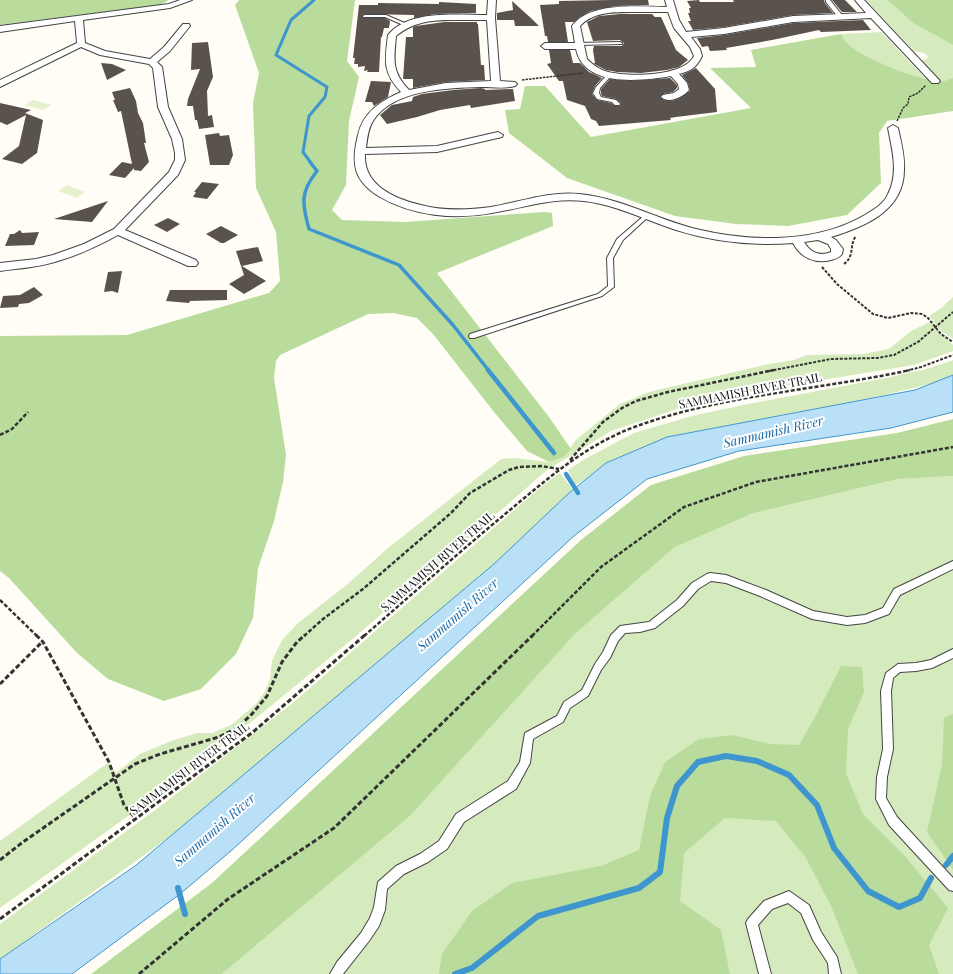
<svg xmlns="http://www.w3.org/2000/svg" width="953" height="974" font-family="'Playfair Display',serif">
	<rect width="100%" height="100%" fill="#fffdf5"/>
	<!-- green -->
	<g fill="#d5ebbd">
		<polygon points="866,0 886,0 890,2 913,23 953,45 953,78 944,81 938,80 922,61 929,57 924,53 914,51"/>
		<path d="M881 32 926 79C908 77 862 57 848 44 845 42 843 37 841 34Z"/>
		<polygon points="953,297 953,339 941,331 929,316 940,309"/>
		<polygon points="930,322 953,345 953,351 914,365 754,391 689,405 611,431 547,470 356,636 195,768 0,908 0,841 109,762 116,773 140,754 171,741 197,733 212,733 231,725 255,705 264,693 270,679 272,661 282,640 298,623 349,583 388,548 501,459 514,458 549,462 564,457 576,440 620,404 649,392 764,365 794,360 807,355 863,354 889,349 911,331"/>
		<polygon points="953,360 953,375 930,384 880,396 667,437 606,463 584,480 575,485 568,470 585,459 634,433 692,416 743,405 891,377 930,368"/>
		<polygon points="560,473 573,490 502,557 176,832 0,959 0,924 162,805 294,702 542,486"/>
		<polygon points="953,476 953,974 222,974 410,816 576,633 675,547 754,513 898,479"/>
	</g>
	<!-- forest -->
	<g fill="#b9dc9c">
		<polygon points="0,0 167,0 168,1 159,5 0,25"/>
		<polygon points="239,0 355,0 347,61 359,77 349,121 346,185 332,210 342,220 405,222 544,212 552,213 553,226 437,273 549,417 571,449 564,457 549,462 527,451 494,412 433,334 417,318 393,313 368,314 280,355 276,361 274,378 286,455 283,482 274,521 258,568 253,618 236,654 201,689 164,701 108,679 77,653 9,578 0,571 0,336 127,335 269,293 280,281 276,232 256,188 253,103 259,73 235,5"/>
		<polygon points="886,0 953,0 953,45 913,23 890,2"/>
		<path d="M841 34C843 37 845 42 848 44 864 59 923 83 944 81 947 80 950 79 953 78V111L887 121 879 133 881 183 847 215 788 226 736 224 675 216 567 178 509 133 505 110 520 109 525 86H545L591 137 751 108 710 68 756 67 751 50Z"/>
		<polygon points="953,419 953,476 898,479 754,513 675,547 576,633 410,816 222,974 91,974 212,883 581,540 651,485 744,456 897,433"/>
		<polygon points="841,666 862,667 864,692 848,729 846,773 863,814 905,856 948,908 929,945 939,974 858,974 832,908 806,858 776,821 725,818 684,853 680,901 721,930 730,974 439,974 442,954 472,911 512,883 601,866 639,850 650,796 665,762 699,739 732,735 771,744 799,745 815,717"/>
		<polygon points="953,714 953,870 927,832 942,764 944,718"/>
	</g>
	<!-- pitch -->
	<g fill="#e6f2cf">
		<polygon points="33,100 52,105 43,110 24,105"/>
		<polygon points="67,185 85,192 77,198 58,191"/>
	</g>
	<!-- water -->
	<polygon fill="#b9e0f7" stroke="#3f96cf" points="953,375 953,412 891,428 739,451 647,479 574,536 232,850 180,894 72,974 0,974 0,959 135,866 494,564 569,493 606,463 667,437 915,390"/>
	<g fill="none" stroke-linecap="round" stroke-linejoin="round">
		<!-- stream-far3 -->
		<polyline stroke="#3f96cf" stroke-width="3" points="311,163 303,152 309,116 325,97 327,87 276,55 291,20 314,0"/>
		<!-- stream-far2 -->
		<path stroke="#3f96cf" stroke-width="3.5" d="M310 162 317 171C300 192 302 204 309 229L399 265 453 325 489 371"/>
		<!-- stream-far1 -->
		<g stroke="#3f96cf" stroke-width="4.5">
			<polyline points="488,370 554,453"/>
			<polyline points="566,474 578,493"/>
		</g>
		<!-- stream -->
		<g stroke="#3f96cf" stroke-width="6">
			<polyline points="946,865 953,856"/>
			<polyline points="178,888 185,914"/>
			<polyline points="455,974 472,968 538,916 639,888 660,872 667,818 677,786 698,762 726,756 757,761 789,775 817,805 834,848 868,891 899,907 920,898 931,878"/>
		</g>
	</g>
	<!-- building -->
	<g fill="#5a524d">
		<polygon points="612,0 648,0 649,5 616,6 591,11 580,17 574,22 565,22 568,42 548,42 547,36 545,36 540,5 559,4 559,1"/>
		<polygon points="699,0 700,2 734,2 733,0 824,0 825,3 833,13 793,15 724,27 693,30 688,21 691,21 688,13 690,13 689,8 691,8 687,1"/>
		<polygon points="832,0 845,0 857,12 842,12"/>
		<polygon points="512,1 532,19 539,26 515,26 514,20 497,20 497,13 513,10"/>
		<polygon points="439,2 476,4 476,13 434,14 414,18 414,15 364,14 362,16 363,18 385,18 390,21 389,28 384,28 382,37 381,37 379,72 367,72 368,70 364,71 365,66 358,67 358,64 354,64 355,58 353,58 359,5 378,5 378,3 439,4"/>
		<polygon points="620,14 652,14 655,17 661,17 676,50 688,60 679,67 667,70 641,73 617,72 606,70 598,66 593,63 595,63 593,50 594,46 622,46 624,43 620,40 593,41 587,22 599,16"/>
		<polygon points="863,20 871,30 821,32 819,30 772,40 726,48 727,50 710,51 708,46 702,47 697,38 724,35 793,23"/>
		<polygon points="444,22 477,22 477,24 478,24 481,65 484,65 485,80 446,82 413,88 413,79 403,79 406,37 413,37 413,27 416,26"/>
		<polygon points="208,42 213,77 207,91 208,116 212,115 214,127 199,129 197,120 195,120 193,106 187,106 188,99 200,69 191,70 192,43"/>
		<polygon points="549,50 570,50 573,63 580,63 589,72 602,78 595,86 592,94 597,100 611,103 615,106 620,106 621,103 616,99 602,96 601,93 601,89 610,79 630,81 670,78 677,85 677,88 673,92 663,94 660,97 664,100 672,101 680,98 690,91 688,83 682,75 696,68 715,89 717,112 676,117 670,118 671,120 599,126 596,121 591,119 585,106 567,100 563,81 559,81 547,64 551,63"/>
		<polygon points="101,63 112,64 126,70 107,80"/>
		<polygon points="371,81 391,82 388,97 374,106 372,102 365,102"/>
		<polygon points="130,88 136,101 138,113 143,123 146,143 144,143 149,162 141,171 134,170 134,168 125,178 109,175 122,162 132,164 121,111 118,112 113,100 115,100 112,92"/>
		<polygon points="481,88 485,89 485,90 513,89 515,101 471,108 470,105 440,110 417,117 387,124 380,115 392,105 412,101 413,97 422,94 453,90"/>
		<polygon points="0,103 31,110 25,113 43,120 37,153 22,164 2,159 19,146 26,115 7,125 0,122"/>
		<polygon points="219,133 220,136 229,135 233,155 229,165 210,165 205,135"/>
		<polygon points="202,182 219,184 207,199 193,197 196,192 194,192"/>
		<polygon points="108,201 92,222 54,219"/>
		<polygon points="168,218 180,224 167,232 154,225"/>
		<polygon points="221,226 238,235 224,243 221,243 206,234"/>
		<polygon points="20,230 22,233 39,232 34,245 5,246 10,234 14,234"/>
		<polygon points="258,247 263,261 242,266 266,281 244,294 229,284 244,275 236,251"/>
		<polygon points="122,271 118,293 112,291 104,292 108,272"/>
		<polygon points="34,287 43,295 29,303 19,304 18,307 0,308 3,296 20,295"/>
		<polygon points="170,290 227,290 227,300 190,301 189,303 166,301"/>
	</g>
	<g fill="none" stroke-linecap="round" stroke-linejoin="round">
		<!-- lane casing -->
		<g stroke="#444" stroke-width="2">
			<g id="lane">
				<polygon points="826,0 830,0 842,15 842,17 838,17 826,2"/>
				<polygon points="365,15 386,15 407,24 403,25 385,17 363,17 363,16"/>
				<polygon points="620,42 622,43 622,44 579,45 577,44 579,43"/>
				<polygon points="607,75 611,76 600,88 599,93 601,97 616,100 620,104 619,105 615,105 612,102 597,99 593,93 596,87"/>
				<polygon points="646,214 648,215 648,217 623,240 613,258 614,287 602,296 474,338 470,338 469,336 470,334 598,294 608,286 607,258 617,239"/>
				<polygon points="953,561 953,569 900,595 889,614 865,623 847,625 812,619 760,596 726,583 711,581 698,589 683,606 655,628 640,632 625,633 618,641 610,658 601,670 588,696 570,708 563,722 533,739 530,763 516,789 464,822 447,849 428,862 404,874 387,889 385,910 379,926 369,941 343,974 330,974 337,962 361,933 370,918 374,907 378,882 396,866 420,854 439,841 456,814 508,781 520,762 525,733 557,716 564,702 582,690 595,664 603,652 611,635 620,626 649,622 677,600 692,583 707,574 710,573 726,575 766,590 813,611 847,617 865,615 883,608 894,589"/>
				<polygon points="953,649 953,658 932,668 916,671 900,672 893,678 891,691 893,749 887,777 886,798 897,817 953,878 953,891 949,890 889,825 876,799 877,777 883,749 881,691 886,673 898,664 916,663 931,660"/>
				<polygon points="789,891 809,905 821,932 837,957 841,974 829,974 828,963 813,940 801,913 788,903 772,909 758,925 771,974 759,974 746,923 748,919 764,901"/>
			</g>
		</g>
		<!-- street casing -->
		<g stroke="#444" stroke-width="2">
			<g id="street">
				<path d="M180 0H192L170 8 83 20 85 43 105 51 150 59 164 47 183 24H189L190 26 170 51 157 62 162 67 168 107 182 139 185 160 178 175 125 230 196 260 198 263 196 266H188L118 235C100 245 81 254 61 260 42 267 21 268 0 271V263L36 259 53 255 84 244 114 229 169 172 175 160V153L172 139 158 107 153 68 149 64 100 55 81 47 0 87V80L77 43 75 21 0 32V26L169 4Z"/>
				<path d="M488 0H496L495 18 500 81 515 82 517 84 515 86C505 89 492 87 481 87 448 88 393 89 373 121 368 129 367 139 366 148L437 146 498 132 503 135 502 137 437 152 365 154C363 185 394 199 421 205 443 211 468 210 491 207 520 202 549 191 579 194 621 198 656 219 696 229 750 242 815 244 865 215 873 210 884 204 888 194 899 173 892 149 888 128L893 125 898 128C901 142 905 156 904 170 904 211 864 227 831 237L836 240 843 249 842 254C839 258 835 259 831 260 815 264 801 258 793 243 754 246 714 242 676 230 645 220 617 205 584 201 552 197 523 208 492 213 454 220 413 216 380 197 353 181 351 163 358 135 363 112 381 101 401 92 382 72 385 60 388 35 409 9 457 15 487 15ZM452 20H487L491 81 446 83 409 90C391 71 394 60 396 36 413 22 431 20 452 20ZM818 240 828 244 831 249V252C819 257 810 252 804 242Z"/>
				<path d="M665 0H673L679 20 686 32 724 28 793 16 866 13 855 0H864L940 81 938 83H932L871 18 793 22 724 34 691 37 700 49 702 56C697 67 691 71 679 74L687 83 689 90C683 97 669 104 661 97L663 95 674 93 679 89 678 84 671 76C641 81 584 88 576 49H545L541 46 545 43H575L572 26C591 1 639 7 667 7ZM634 12H668L674 28 690 47 694 56C684 77 628 77 608 72 600 70 593 65 587 59L580 26C594 11 616 12 634 12Z"/>
			</g>
		</g>
		<!-- path-far3 -->
		<g stroke="#333" stroke-width="1.5" stroke-dasharray="2.5 1" stroke-linecap="butt">
			<polyline points="522,80 583,73"/>
			<polyline points="897,121 903,108 908,104 909,97 918,93 926,85"/>
		</g>
		<!-- path-far2 -->
		<g stroke="#333" stroke-width="2" stroke-dasharray="3 1.5" stroke-linecap="butt">
			<path d="M844 264C855 256 849 245 856 236"/>
			<polyline points="822,267 837,284 873,314 888,318 911,313 922,314 928,318 941,334 953,342"/>
			<polyline points="769,371 831,359 877,358 894,355 918,342 953,312"/>
			<polyline points="906,371 921,367 953,355"/>
		</g>
		<!-- path-far1 -->
		<g stroke="#333" stroke-width="2.5" stroke-dasharray="4 2" stroke-linecap="butt">
			<polyline points="0,435 12,429 28,412"/>
			<polyline points="570,460 603,422 622,408 636,401 668,392 774,370"/>
			<polyline points="0,600 37,636"/>
			<polyline points="304,636 323,619 363,589 451,513 470,493 509,470 519,467 541,466 559,469"/>
			<path d="M364 636C411 595 457 554 504 515 546 480 587 443 640 425 727 394 820 390 910 370"/>
			<polyline points="532,636 601,567 684,507 756,482 953,447"/>
		</g>
		<!-- path -->
		<g stroke="#333" stroke-width="3" stroke-dasharray="5 2.5" stroke-linecap="butt">
			<polyline points="36,635 43,642 109,762 124,805 136,819"/>
			<polyline points="0,684 42,642"/>
			<polyline points="0,860 23,842 135,764 160,754 219,737 237,728 252,714 267,696 282,662 297,642 305,635"/>
			<polyline points="0,919 253,732 365,635"/>
			<polyline points="139,974 228,899 334,828 533,635"/>
		</g>
		<!-- lane -->
		<use href="#lane" fill="#fff" fill-rule="evenodd"/>
		<!-- street -->
		<use href="#street" fill="#fff" fill-rule="evenodd"/>
	</g>
	<g text-anchor="middle" dominant-baseline="central" stroke-width="4" stroke-linejoin="round" paint-order="stroke">
		<!-- street labels -->
		<g font-size="12" fill="#111" stroke="#fff">
			<text transform="translate(750 390) rotate(-11)">SAMMAMISH RIVER TRAIL</text>
			<text transform="translate(437 561) rotate(-41)">SAMMAMISH RIVER TRAIL</text>
			<text transform="translate(189 768) rotate(-37)">SAMMAMISH RIVER TRAIL</text>
		</g>
		<!-- water labels -->
		<g font-size="13" font-style="italic" fill="#1768a6" stroke="#fff">
			<text transform="translate(773 431) rotate(-13)">Sammamish River</text>
			<text transform="translate(457 614) rotate(-41)">Sammamish River</text>
			<text transform="translate(214 829) rotate(-41)">Sammamish River</text>
		</g>
	</g>
</svg>
